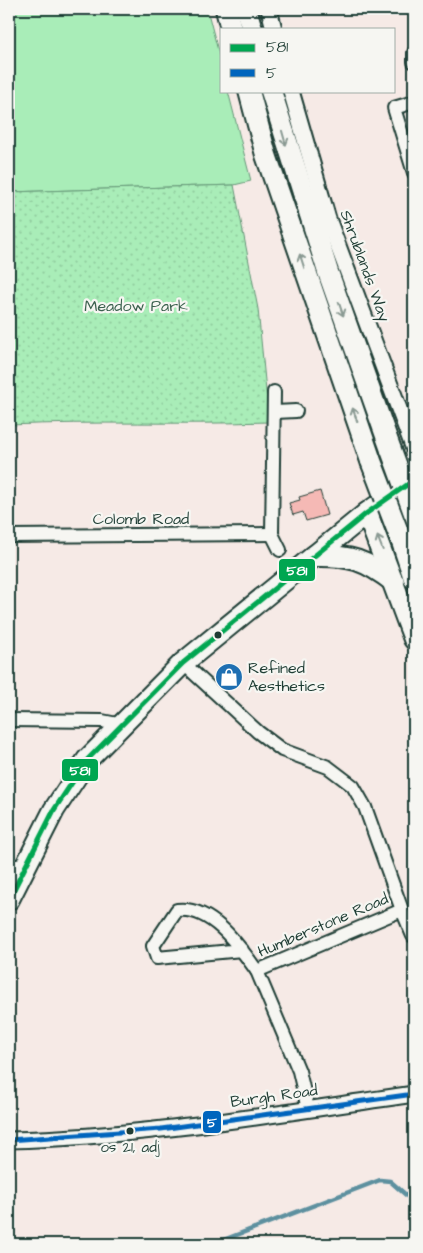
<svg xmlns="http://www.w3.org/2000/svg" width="423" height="1253" font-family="'Architects Daughter',sans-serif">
	<defs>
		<pattern id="park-dots" width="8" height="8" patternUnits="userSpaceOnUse" patternTransform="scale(1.25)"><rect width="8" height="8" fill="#a9edb8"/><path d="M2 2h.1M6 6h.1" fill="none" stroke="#91cc9f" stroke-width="1.8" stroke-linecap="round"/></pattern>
	</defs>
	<rect width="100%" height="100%" fill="#f6eae6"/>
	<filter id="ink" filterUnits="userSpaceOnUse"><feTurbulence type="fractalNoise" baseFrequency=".02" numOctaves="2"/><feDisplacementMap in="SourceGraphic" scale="10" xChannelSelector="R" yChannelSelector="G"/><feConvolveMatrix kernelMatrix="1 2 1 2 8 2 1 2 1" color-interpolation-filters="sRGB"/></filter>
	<g filter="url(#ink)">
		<!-- grass -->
		<polygon fill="#a9edb8" stroke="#649576" points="9,9 207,9 222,66 222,91 228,91 251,181 234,185 9,192"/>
		<!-- park -->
		<path fill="url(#park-dots)" stroke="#649576" d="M234 185 258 309 269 422C182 425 95 421 9 425V192Z"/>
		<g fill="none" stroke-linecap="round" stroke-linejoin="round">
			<!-- stream -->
			<polyline stroke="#5d909f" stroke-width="4.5" points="213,1244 380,1180 390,1181 414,1202"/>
		</g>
		<!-- building -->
		<polygon fill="#f5b9b5" stroke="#1f3d34" points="320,491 327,515 306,521 303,512 293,515 289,503 300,500 299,497"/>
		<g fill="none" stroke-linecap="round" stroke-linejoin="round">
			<!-- minor casing -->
			<g stroke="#1f3d34" stroke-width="16">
				<g id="minor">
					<polyline points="414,53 414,62"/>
					<polyline points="414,102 394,108 414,173"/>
					<polyline points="274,392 272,534 280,550"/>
					<polyline points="275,412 296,411"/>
					<polyline points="9,536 272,534"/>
					<polyline points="183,663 258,732 282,750 328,767 353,786 365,807 402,910 257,971 299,1071 308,1109"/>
					<polyline points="9,720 102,721 122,725"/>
					<polyline points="9,866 26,866"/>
					<polyline points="402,910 413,936"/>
					<path d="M242 950 157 958 153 946 177 910C212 906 239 946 257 971"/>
				</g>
			</g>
			<!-- tertiary casing -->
			<g stroke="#1f3d34" stroke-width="19">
				<g id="tertiary">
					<polyline points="269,9 274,29"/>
					<polyline points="291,91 328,219 414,449"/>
					<path d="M9 1140C144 1137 280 1113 414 1094"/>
				</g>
			</g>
			<!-- trunk casing -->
			<g stroke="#1f3d34" stroke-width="24">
				<g id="trunk">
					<polyline points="226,9 231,29"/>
					<polyline points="246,9 252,29"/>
					<polyline points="249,91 266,155 371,461"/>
					<polyline points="271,91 328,272 391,450"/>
					<polyline points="367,513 414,639"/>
					<polyline points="403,545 414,578"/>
					<path d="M314 556C351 555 365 560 394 582"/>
					<polyline points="9,899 54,810 87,760 183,663 367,513 414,480"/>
				</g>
			</g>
			<!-- minor -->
			<use href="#minor" stroke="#f6f6f2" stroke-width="12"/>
			<!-- tertiary -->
			<use href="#tertiary" stroke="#f6f6f2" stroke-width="15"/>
			<!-- trunk -->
			<use href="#trunk" stroke="#f6f6f2" stroke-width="20"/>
			<!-- trunk-bridge casing -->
			<g stroke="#1f3d34" stroke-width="24" stroke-linecap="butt">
				<g id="trunk-bridge">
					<polyline points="391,450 414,513"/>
					<polyline points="371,461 403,545"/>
				</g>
			</g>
			<!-- trunk-bridge -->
			<use href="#trunk-bridge" stroke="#f6f6f2" stroke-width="20"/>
			<!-- bus-1 casing -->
			<g stroke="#f6f6f2" stroke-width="9">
				<polyline id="bus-1" points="9,899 54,810 87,760 183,663 367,513 414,480"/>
			</g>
			<!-- bus-2 casing -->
			<g stroke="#f6f6f2" stroke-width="9">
				<polyline id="bus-2" points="9,1140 161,1129 414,1094"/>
			</g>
			<!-- bus-1 -->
			<use href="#bus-1" stroke="#00a651" stroke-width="5"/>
			<!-- bus-2 -->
			<use href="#bus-2" stroke="#0065bd" stroke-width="5"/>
		</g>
		<!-- one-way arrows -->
		<defs><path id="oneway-shaft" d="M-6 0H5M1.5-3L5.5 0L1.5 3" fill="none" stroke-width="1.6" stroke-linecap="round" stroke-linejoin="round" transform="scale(1.25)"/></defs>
		<g stroke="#8a9a93">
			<use href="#oneway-shaft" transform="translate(284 138) rotate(74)"/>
			<use href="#oneway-shaft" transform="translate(302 261) rotate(-108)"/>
			<use href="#oneway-shaft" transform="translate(341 309) rotate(71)"/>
			<use href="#oneway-shaft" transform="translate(355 415) rotate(-109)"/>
			<use href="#oneway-shaft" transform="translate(380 543) rotate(-111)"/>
		</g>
	</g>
	<!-- icons -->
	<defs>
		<g id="shop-disc" transform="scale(1.4375)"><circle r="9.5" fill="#1f6fb2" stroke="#f6f6f2"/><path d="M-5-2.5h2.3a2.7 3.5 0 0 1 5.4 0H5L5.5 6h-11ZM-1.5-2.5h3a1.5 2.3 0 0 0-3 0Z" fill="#fff"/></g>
	</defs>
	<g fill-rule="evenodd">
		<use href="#shop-disc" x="229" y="677"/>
	</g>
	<!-- markers -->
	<g fill="#1f3d34" stroke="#f6f6f2" stroke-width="2">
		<circle cx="218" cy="635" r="4.5"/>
		<circle cx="130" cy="1131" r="4.5"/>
	</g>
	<g text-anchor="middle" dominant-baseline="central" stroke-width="4.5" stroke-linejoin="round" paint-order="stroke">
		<!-- bus labels -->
		<g font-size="15" fill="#1f3d34" stroke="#f6f6f2">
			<text x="130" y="1147">os 21, adj</text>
		</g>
		<!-- street labels -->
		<g font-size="16" fill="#1f3d34" stroke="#f6f6f2">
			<text transform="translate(365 266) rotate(70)">Shrublands Way</text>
			<text x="141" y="519">Colomb Road</text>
			<text transform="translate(323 925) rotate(-23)">Humberstone Road</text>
			<text transform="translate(274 1096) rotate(-8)">Burgh Road</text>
		</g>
		<!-- park labels -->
		<g font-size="16" fill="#3b604e" stroke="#f6f6f2">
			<text x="136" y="306">Meadow Park</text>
		</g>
		<!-- poi labels -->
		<g font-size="16" fill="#1f3d34" stroke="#f6f6f2" text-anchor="start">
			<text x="248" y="668">Refined<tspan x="248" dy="18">Aesthetics</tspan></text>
		</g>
	</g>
	<g stroke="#f6f6f2" stroke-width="2">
		<rect x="278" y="558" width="38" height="24" rx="5" fill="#00a651"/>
		<rect x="61" y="758" width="38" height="24" rx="5" fill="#00a651"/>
		<rect x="202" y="1110" width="20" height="24" rx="5" fill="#0065bd"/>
	</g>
	<g font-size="14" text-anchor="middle" font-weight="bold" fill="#fff">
		<text x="297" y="575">581</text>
		<text x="80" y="775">581</text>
		<text x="212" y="1127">5</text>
	</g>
	<!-- margin -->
	<rect width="423" height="1253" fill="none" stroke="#f6f6f2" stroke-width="30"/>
	<rect x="15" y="15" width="393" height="1223" fill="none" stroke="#1f3d34" stroke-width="2" filter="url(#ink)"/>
	<!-- legend -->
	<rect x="220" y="28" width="175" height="65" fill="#f6f6f2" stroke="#a0aca6"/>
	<rect x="230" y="44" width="25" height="8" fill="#00a651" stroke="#a0aca6"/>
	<text x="266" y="52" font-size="15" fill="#1f3d34">581</text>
	<rect x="230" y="69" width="25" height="8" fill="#0065bd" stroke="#a0aca6"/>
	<text x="266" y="78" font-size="15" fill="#1f3d34">5</text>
</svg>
